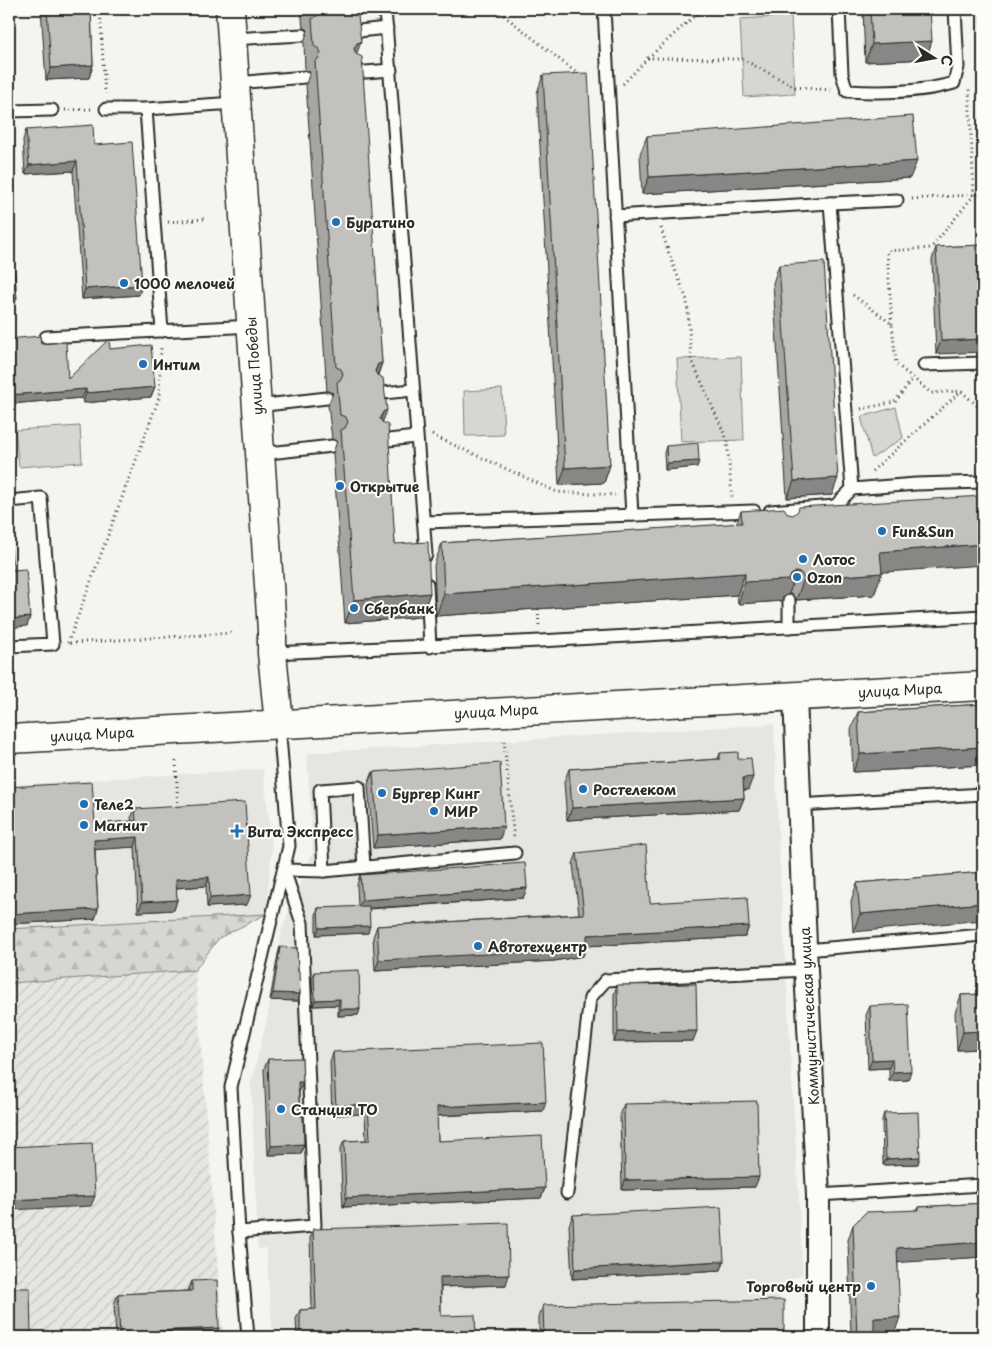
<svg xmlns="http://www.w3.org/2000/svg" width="992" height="1346" font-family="'Playpen Sans',sans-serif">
	<defs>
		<pattern id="industrial-furrows" width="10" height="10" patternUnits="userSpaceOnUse" patternTransform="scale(1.25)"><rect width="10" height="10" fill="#e6e5e0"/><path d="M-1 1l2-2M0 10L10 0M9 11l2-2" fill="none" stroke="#c5c5c0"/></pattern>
		<pattern id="forest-firs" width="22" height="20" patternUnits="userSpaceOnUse" patternTransform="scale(1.25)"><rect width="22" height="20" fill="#d7d6d2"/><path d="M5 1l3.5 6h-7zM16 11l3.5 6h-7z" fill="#b9b8b4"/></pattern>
	</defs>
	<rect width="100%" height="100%" fill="#f5f4ef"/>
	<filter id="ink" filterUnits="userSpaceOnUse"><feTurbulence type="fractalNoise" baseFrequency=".02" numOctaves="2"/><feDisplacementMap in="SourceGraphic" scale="10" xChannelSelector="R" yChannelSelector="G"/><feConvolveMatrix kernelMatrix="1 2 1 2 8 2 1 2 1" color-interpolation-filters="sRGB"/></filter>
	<g filter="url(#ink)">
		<!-- built -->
		<g fill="#e6e5e0">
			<polygon points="978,9 983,9 983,82"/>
			<polygon points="774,724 779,853 803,1274 779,1285 779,1337 273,1337 266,1248 258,1249 251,1083 267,1019 282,929 313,852 307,753"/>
			<polygon points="263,769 272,847 266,914 9,929 9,785"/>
		</g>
		<!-- industrial -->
		<polygon fill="url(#industrial-furrows)" points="195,970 223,1337 9,1337 9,983"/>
		<!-- forest -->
		<polygon fill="url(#forest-firs)" stroke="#81807e" points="266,914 219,938 195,970 9,983 9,929"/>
		<!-- park -->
		<g fill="#d7d6d2" stroke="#81807e">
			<polygon points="791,16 795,94 744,97 740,19"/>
			<polygon points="741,357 744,440 681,442 677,359"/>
			<polygon points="502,389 504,435 465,436 464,391"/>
			<polygon points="896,407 903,438 872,458 861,417"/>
			<polygon points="80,426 82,462 19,467 15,430"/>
		</g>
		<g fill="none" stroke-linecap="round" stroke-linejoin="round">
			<!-- lane casing -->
			<g stroke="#2b2b2b" stroke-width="15">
				<g id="lane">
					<polyline points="385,9 426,555"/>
					<polyline points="604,9 632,515"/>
					<path d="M839 9 842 74 847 91C882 93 920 93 954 83L958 67 955 9"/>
					<polyline points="349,32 387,28"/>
					<polyline points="232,39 303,35"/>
					<polyline points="353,73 391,70"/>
					<polyline points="235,83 305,77"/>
					<polyline points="106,109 146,109 235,103"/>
					<polyline points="146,109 162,331"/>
					<polyline points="9,111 52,110"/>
					<polyline points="830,203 897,200"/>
					<polyline points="615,216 830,203 852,489"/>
					<polyline points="46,337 252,326"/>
					<polyline points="924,365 983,363"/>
					<polyline points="374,394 413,390"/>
					<polyline points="257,406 327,398"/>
					<polyline points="379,441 416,437"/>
					<polyline points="260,454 332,446"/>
					<polyline points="9,501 41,498 53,644 9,646"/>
					<polyline points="770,511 835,506 852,489 916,484 983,482"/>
					<polyline points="424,522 754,511"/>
					<polyline points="427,584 430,647"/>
					<polyline points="789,601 789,627"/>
					<polyline points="272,653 540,641 983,616"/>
					<polyline points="798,805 983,794"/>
					<polyline points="324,871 320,790 359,787 364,867"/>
					<polyline points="805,950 983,935"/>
					<polyline points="567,1193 590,998 606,980 806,970"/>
					<polyline points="818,1195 983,1185"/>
					<polyline points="239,1232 315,1226 302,923 284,870 324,871 515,853"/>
					<polyline points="248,1337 239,1232 231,1087 289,846 279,724"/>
				</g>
			</g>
			<!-- street casing -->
			<g stroke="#2b2b2b" stroke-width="26">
				<polyline id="street" points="795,696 806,970 818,1195 818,1337"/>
			</g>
			<!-- secondary casing -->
			<g stroke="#2b2b2b" stroke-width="31">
				<g id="secondary">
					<polyline points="230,9 272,630 272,653 279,724"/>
					<polyline points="9,739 983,686"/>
				</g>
			</g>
			<!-- path -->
			<g stroke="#2b2b2b" stroke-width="3" stroke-dasharray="1 4" stroke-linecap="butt">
				<polyline points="100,9 105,94"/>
				<polyline points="496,9 579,75"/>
				<polyline points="648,58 702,9"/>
				<polyline points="623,84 648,58 742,59 795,87 831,90"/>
				<polyline points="65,110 92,109"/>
				<polyline points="912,199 983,194"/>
				<polyline points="168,222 204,219"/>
				<polyline points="661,228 669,254 687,300 691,358 727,440 732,497"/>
				<polyline points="853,295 892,324 896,364 931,393 961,391 983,411"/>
				<polyline points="892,324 887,251 931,248 974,195 969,89"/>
				<polyline points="861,409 895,402 913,378"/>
				<polyline points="432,435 557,492 615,495"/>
				<polyline points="872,471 960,392"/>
				<polyline points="538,609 539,626"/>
				<polyline points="68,643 159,398 161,346"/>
				<polyline points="70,643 232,633"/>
				<polyline points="504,741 514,840"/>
				<polyline points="176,761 178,810"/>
			</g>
			<!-- lane -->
			<use href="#lane" stroke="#fdfcf7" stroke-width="11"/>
			<!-- street -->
			<use href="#street" stroke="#fdfcf7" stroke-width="22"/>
			<!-- secondary -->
			<use href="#secondary" stroke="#fdfcf7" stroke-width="28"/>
		</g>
		<!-- wall -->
		<g fill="#a7a6a3" stroke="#2b2b2b">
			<polygon points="41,9 91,9 93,65 89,78 46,80"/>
			<polygon points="301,9 354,9 353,13 382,363 378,375 395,544 430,593 421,617 345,623 333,453 337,441 332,439 328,405 333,393 327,391 306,84 310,72 305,70 304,42 308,30 307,29 303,28"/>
			<polygon points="863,9 930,9 926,59 865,62"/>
			<polygon points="543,75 610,465 604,483 559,485 537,93"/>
			<polygon points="26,130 94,145 139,295 82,299 73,171 25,174 23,140"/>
			<polygon points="647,136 910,178 642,194 640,154"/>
			<polygon points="983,245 936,354 932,260 936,247"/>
			<polygon points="779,265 832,495 787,498 773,283"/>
			<polygon points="9,339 41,344 68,379 110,349 151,397 83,403 82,398 9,404"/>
			<polygon points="666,446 699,461 697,467 665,470 664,453"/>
			<polygon points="741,511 788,514 882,572 874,595 796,600 793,595 789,594 783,597 782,601 738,604 737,595 436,616 434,565 442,543 736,524"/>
			<polygon points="983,704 983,765 853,772 851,729 858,712"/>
			<polygon points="720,753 738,759 748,790 743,790 744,798 739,810 567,820 564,782 569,769 718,759"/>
			<polygon points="373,772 500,839 373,848 368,784"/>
			<polygon points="9,787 95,824 132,821 131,818 135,809 247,905 207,907 206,886 176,888 177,900 174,910 138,912 135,847 95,849 98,909 95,919 9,924"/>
			<polygon points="577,853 650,903 749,926 745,937 586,946 583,956 554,961 375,971 373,937 377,926 579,914 573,864"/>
			<polygon points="983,872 853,932 851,901 857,883"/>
			<polygon points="360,875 527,888 523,898 369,909 368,933 316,935 316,915 318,908 358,907 357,885"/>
			<polygon points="280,947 298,972 300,994 298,1001 270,1000 278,954"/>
			<polygon points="314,972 360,1009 358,1015 338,1016 338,1005 313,1006 312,978"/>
			<polygon points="617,985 693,1041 614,1042 614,994"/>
			<polygon points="983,994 983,1049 957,1050 955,1013 961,995"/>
			<polygon points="870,1006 908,1080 889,1081 889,1068 868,1069 866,1015"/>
			<polygon points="333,1052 543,1111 437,1116 438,1141 545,1188 541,1198 343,1207 340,1150 344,1141 366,1140 365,1114 332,1115 330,1062"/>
			<polygon points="268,1059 299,1092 300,1116 304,1144 301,1154 268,1155 264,1069"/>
			<polygon points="624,1104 755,1187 622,1190 620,1113"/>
			<polygon points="884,1113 918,1164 883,1165 882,1120"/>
			<polygon points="983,1203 983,1257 898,1262 895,1332 874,1333 874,1337 851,1337 848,1240 853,1225 918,1210 919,1207"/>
			<polygon points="573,1215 724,1261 721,1270 572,1279 569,1225"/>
			<polygon points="313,1229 506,1285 441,1287 441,1316 476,1337 297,1337 296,1319 300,1310 312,1309 310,1238"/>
			<polygon points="192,1281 216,1337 116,1337 114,1304 118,1294 188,1291"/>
			<polygon points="543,1305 784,1337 539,1337 539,1317"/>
		</g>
		<!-- shaded-wall -->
		<g fill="#888785" stroke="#2b2b2b">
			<polygon points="350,9 354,9 349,24"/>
			<polygon points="932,41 926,59 865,62 872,44"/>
			<polygon points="361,42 352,66 354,49 357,43"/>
			<polygon points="93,65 89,78 46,80 51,68"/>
			<polygon points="77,161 73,171 25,174 29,165"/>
			<polygon points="917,161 910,178 642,194 649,177"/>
			<polygon points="142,285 139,295 82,299 85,289"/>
			<polygon points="9,298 17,298 13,307 9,308"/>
			<polygon points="983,339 983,352 936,354 941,341"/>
			<polygon points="382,363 373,387 367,394 378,364"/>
			<polygon points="155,387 151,397 83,403 86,393"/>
			<polygon points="86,389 82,398 9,404 9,395"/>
			<polygon points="387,410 378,434 372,441 383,412"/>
			<polygon points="699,461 697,467 665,470 667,463"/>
			<polygon points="610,465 604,483 559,485 565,468"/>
			<polygon points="838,478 832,495 787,498 794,481"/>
			<polygon points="983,544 983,565 872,573 880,552"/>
			<polygon points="796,572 789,594 783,597 782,601 738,604 745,582 791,575"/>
			<polygon points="745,573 737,595 436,616 444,594"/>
			<polygon points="882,573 874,595 796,600 804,579"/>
			<polygon points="430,593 421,617 345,623 354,600"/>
			<polygon points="30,617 27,626 9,628 9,619"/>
			<polygon points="983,747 983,765 853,772 860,754"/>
			<polygon points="753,777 748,790 738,790 743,778"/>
			<polygon points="744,798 739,810 567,820 572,808"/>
			<polygon points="504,826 500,839 373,848 378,835"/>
			<polygon points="138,837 135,847 91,850 94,840"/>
			<polygon points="209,877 206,886 172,888 176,879"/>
			<polygon points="527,888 523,898 358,909 362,900"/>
			<polygon points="251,895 247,905 207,907 210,898"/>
			<polygon points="177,900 174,910 138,912 142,902"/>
			<polygon points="983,903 983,920 853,932 860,914"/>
			<polygon points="98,909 95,919 9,924 9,914"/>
			<polygon points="370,926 368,933 316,935 319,928"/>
			<polygon points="749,926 745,937 586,946 583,956 554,961 375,971 379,960 587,935"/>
			<polygon points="273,993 300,994 298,1001 270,1000"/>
			<polygon points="340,999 338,1005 313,1006 315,1000"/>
			<polygon points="340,1009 360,1009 358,1015 338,1016"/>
			<polygon points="697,1031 693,1041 614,1042 618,1032"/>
			<polygon points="983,1031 983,1049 957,1050 963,1032"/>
			<polygon points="892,1059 889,1068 868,1069 872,1060"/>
			<polygon points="911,1071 908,1080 889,1081 893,1072"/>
			<polygon points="298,1082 303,1082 299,1092 295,1092"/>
			<polygon points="546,1102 543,1111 433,1116 437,1107"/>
			<polygon points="368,1104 365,1114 332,1115 336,1106"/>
			<polygon points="304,1144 301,1154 268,1155 271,1146"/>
			<polygon points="920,1157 918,1164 883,1165 886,1159"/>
			<polygon points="759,1177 755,1187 622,1190 625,1180"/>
			<polygon points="545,1188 541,1198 343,1207 346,1198"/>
			<polygon points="95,1196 91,1206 9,1210 9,1200"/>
			<polygon points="983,1242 983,1257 891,1263 897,1248"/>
			<polygon points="724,1261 721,1270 572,1279 575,1269"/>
			<polygon points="509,1275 506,1285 437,1287 440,1277"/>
			<polygon points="900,1317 895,1332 869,1333 874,1318"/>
			<polygon points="219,1328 216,1337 154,1337 156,1331"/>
		</g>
		<!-- building -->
		<g fill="#c2c1be" stroke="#2b2b2b">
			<polygon points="47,9 91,9 93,65 51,68"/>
			<polygon points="318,9 350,9 352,13 358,16 361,42 357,43 354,49 356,54 362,57 382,363 378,364 375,371 377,375 383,378 387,410 383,412 380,418 382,422 388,425 395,544 428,542 430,593 354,600 341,430 345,428 348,422 346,417 340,415 337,382 340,380 343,374 341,369 336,367 315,61 318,59 321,53 319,49 314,46 312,19 318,15 319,10"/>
			<polygon points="870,9 930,9 932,41 872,44"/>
			<polygon points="588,73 610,465 565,468 543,75"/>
			<polygon points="913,116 917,161 649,177 647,136"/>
			<polygon points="93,125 94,145 132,142 142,285 85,289 77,161 29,165 26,130"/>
			<polygon points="9,243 12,243 17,298 9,298"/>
			<polygon points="983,245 983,339 941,341 936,247"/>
			<polygon points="824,262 838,478 794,481 779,265"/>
			<polygon points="40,336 41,344 66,342 68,379 109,339 110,349 151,345 155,387 86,393 86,389 9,395 9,339"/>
			<polygon points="698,443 699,461 667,463 666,446"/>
			<polygon points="983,496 983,544 880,552 882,573 804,579 801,573 796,572 791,575 789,580 745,582 745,573 444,594 442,543 742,523 741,511 784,508 788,514 793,515 798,511 799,507"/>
			<polygon points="9,525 13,570 26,569 30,617 9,619"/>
			<polygon points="983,704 983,747 860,754 858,712"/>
			<polygon points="738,752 738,759 751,758 753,777 743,778 744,798 572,808 569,769 720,759 720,753"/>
			<polygon points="500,763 504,826 378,835 373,772"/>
			<polygon points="92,782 95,824 136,821 135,809 245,802 251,895 210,898 209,877 176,879 177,900 142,902 138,837 94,840 98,909 9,914 9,787"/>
			<polygon points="646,845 650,903 747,897 749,926 587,935 587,944 558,950 379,960 377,926 584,914 577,853"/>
			<polygon points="525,863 527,888 362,900 360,875"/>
			<polygon points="983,872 983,903 860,914 857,883"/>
			<polygon points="369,906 370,926 319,928 318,908"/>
			<polygon points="280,947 297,948 298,972 299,972 300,994 273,993"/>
			<polygon points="359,970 360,1009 340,1009 340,999 315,1000 314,972"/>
			<polygon points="696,984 697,1031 618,1032 617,985"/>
			<polygon points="983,994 983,1031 963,1032 961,995"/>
			<polygon points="908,1004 911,1071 893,1072 892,1059 872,1060 870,1006"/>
			<polygon points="543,1043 546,1102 437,1107 438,1141 542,1136 545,1188 346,1198 344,1141 370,1140 368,1104 336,1106 333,1052"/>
			<polygon points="302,1058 303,1082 298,1082 300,1116 303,1116 304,1144 271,1146 268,1059"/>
			<polygon points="9,1085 11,1087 11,1096 9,1099"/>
			<polygon points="757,1101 759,1177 625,1180 624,1104"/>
			<polygon points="918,1112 920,1157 886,1159 884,1113"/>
			<polygon points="92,1143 95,1196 9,1200 9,1147"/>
			<polygon points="983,1203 983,1242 897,1248 900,1317 874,1318 874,1337 857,1337 853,1225 866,1212 919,1210 919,1207"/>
			<polygon points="721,1207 724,1261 575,1269 573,1215"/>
			<polygon points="508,1223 509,1275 440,1277 441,1316 475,1315 476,1337 300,1337 300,1310 316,1309 313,1229"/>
			<polygon points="217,1280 219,1328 156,1331 156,1337 120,1337 118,1294 192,1291 192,1281"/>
			<polygon points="9,1288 30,1288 31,1337 9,1337"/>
			<polygon points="784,1300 784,1337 544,1337 543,1305"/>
		</g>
	</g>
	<!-- markers -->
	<g fill="#1f6fb2" stroke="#fdfcf7" stroke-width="2">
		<circle cx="336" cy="222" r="5"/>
		<circle cx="124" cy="283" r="5"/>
		<circle cx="143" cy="364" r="5"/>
		<circle cx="340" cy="486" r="5"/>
		<circle cx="882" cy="531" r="5"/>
		<circle cx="803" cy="559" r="5"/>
		<circle cx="797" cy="577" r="5"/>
		<circle cx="354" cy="608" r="5"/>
		<circle cx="583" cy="789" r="5"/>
		<circle cx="382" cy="793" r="5"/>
		<circle cx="84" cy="804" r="5"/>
		<circle cx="434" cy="811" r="5"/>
		<circle cx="84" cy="825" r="5"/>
		<path d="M234.5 823.5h5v5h5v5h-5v5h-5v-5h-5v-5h5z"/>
		<circle cx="478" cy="946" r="5"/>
		<circle cx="281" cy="1109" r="5"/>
		<circle cx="871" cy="1286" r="5"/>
	</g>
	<g text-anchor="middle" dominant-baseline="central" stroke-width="4" stroke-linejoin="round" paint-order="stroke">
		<!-- poi labels -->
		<g font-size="14" font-weight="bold" fill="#2b2b2b" stroke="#fdfcf7" text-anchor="start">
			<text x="346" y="222">Буратино</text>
			<text x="134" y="283">1000 мелочей</text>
			<text x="153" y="364">Интим</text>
			<text x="350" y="486">Открытие</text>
			<text x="892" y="531">Fun&amp;Sun</text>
			<text x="813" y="559">Лотос</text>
			<text x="807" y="577">Ozon</text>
			<text x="364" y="608">Сбербанк</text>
			<text x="593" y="789">Ростелеком</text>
			<text x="392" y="793">Бургер Кинг</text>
			<text x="94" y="804">Теле2</text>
			<text x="444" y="811">МИР</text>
			<text x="94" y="825">Магнит</text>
			<text x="247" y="831">Вита Экспресс</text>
			<text x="488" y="946">Автотехцентр</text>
			<text x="291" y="1109">Станция ТО</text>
			<text x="861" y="1286" text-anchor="end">Торговый центр</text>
		</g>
		<!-- street labels -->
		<g font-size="14" fill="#2b2b2b" stroke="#fdfcf7">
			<text transform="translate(254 366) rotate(-94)">улица Победы</text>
			<text transform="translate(900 690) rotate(-3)">улица Мира</text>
			<text transform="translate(496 711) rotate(-3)">улица Мира</text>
			<text transform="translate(92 734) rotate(-3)">улица Мира</text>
			<text transform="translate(809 1016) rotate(-93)">Коммунистическая улица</text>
		</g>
	</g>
	<!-- margin -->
	<rect width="992" height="1346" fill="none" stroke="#fdfcf7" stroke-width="30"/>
	<rect x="15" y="15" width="962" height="1316" fill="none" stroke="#2b2b2b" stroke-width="2" filter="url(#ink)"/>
	<!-- north arrow -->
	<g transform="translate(934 58) rotate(101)" stroke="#fdfcf7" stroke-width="4" paint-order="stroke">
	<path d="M0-4L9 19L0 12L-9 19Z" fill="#2b2b2b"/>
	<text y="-8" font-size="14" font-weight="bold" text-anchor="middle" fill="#2b2b2b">С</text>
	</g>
</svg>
